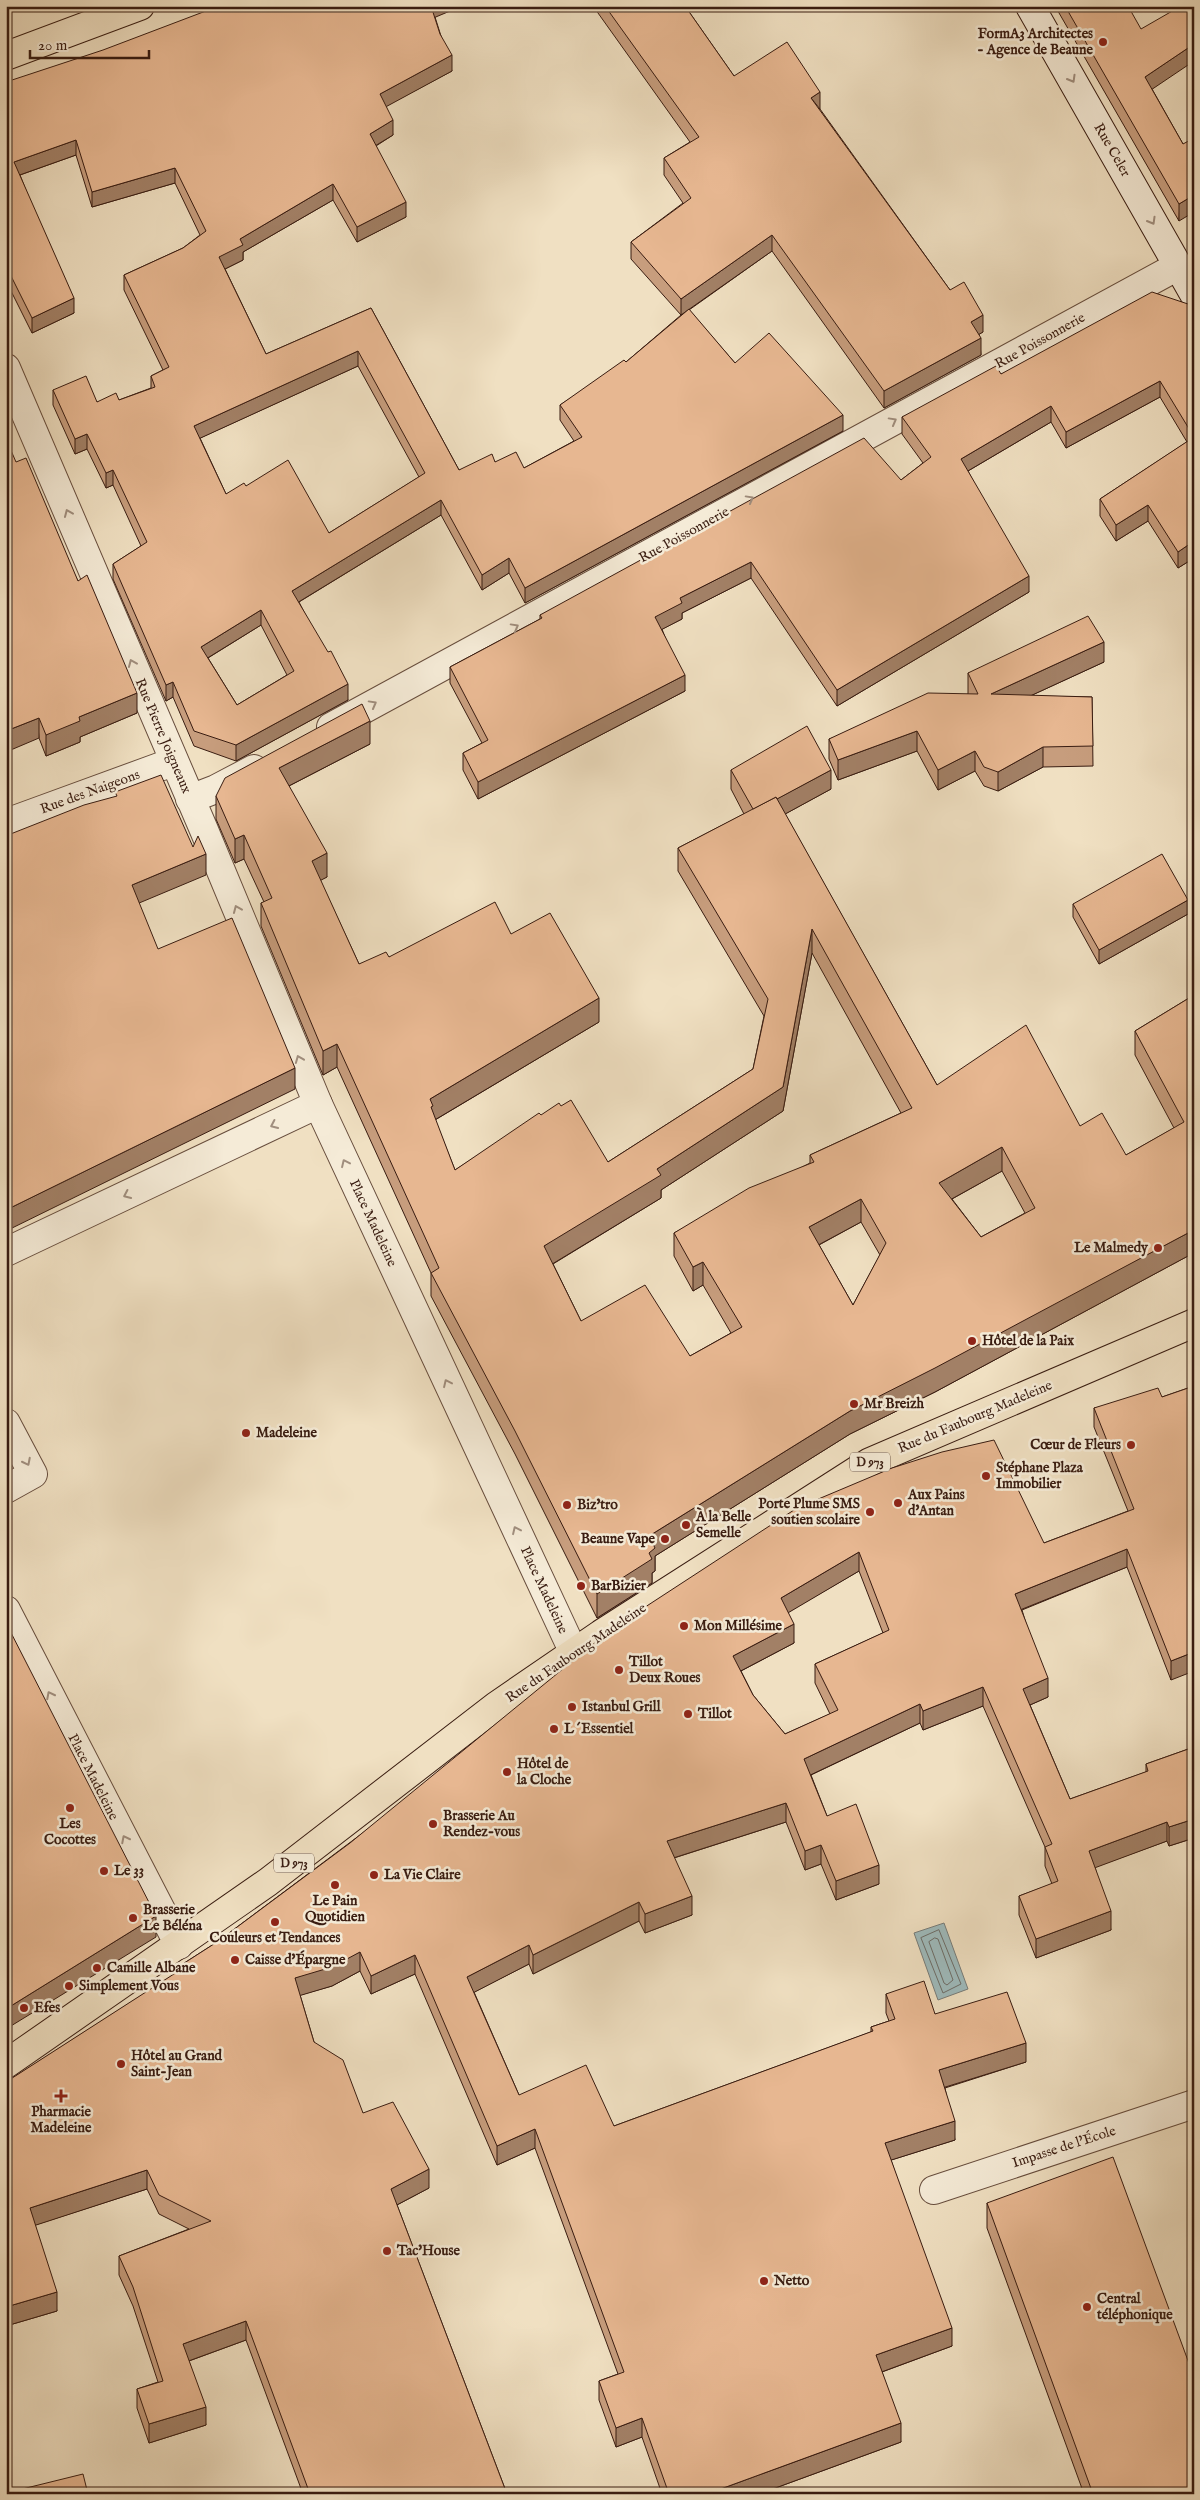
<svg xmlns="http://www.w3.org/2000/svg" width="1200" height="2500" font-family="'IM FELL English',serif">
	<rect width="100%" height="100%" fill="#f0e0c2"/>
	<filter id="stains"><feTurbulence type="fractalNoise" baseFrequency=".004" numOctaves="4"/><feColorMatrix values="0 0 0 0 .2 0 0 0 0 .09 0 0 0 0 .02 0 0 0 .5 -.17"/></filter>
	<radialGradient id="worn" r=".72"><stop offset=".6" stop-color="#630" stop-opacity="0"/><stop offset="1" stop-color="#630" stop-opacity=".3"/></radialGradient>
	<!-- water -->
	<polygon fill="#9ebbbd" stroke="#767b78" points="944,1923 968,1989 938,2000 914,1933"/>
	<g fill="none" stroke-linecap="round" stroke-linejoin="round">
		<!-- shore -->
		<g stroke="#6c6c67" stroke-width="1">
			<polygon points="939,1930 961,1984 943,1993 921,1938"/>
			<polygon points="935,1938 938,1939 953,1980 947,1985 944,1983 929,1942"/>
		</g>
		<!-- street casing -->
		<g stroke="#674d3d" stroke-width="30">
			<g id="street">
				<polyline points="6,368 204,830 318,1104 574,1653"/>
				<polyline points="331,727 1178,266"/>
				<polyline points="190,799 216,789 254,769"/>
				<polyline points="6,823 173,762"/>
				<polyline points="6,1252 318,1104"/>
				<polyline points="6,1423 33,1474 6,1489"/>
				<polyline points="6,1610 179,1945"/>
				<polyline points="934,2190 1194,2104"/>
			</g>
		</g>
		<!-- secondary casing -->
		<g stroke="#391c11" stroke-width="30">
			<polyline id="secondary" points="1030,6 1194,294"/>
		</g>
		<!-- primary casing -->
		<g stroke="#391c11" stroke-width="30">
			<g id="primary">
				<polyline points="6,56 140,6"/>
				<polyline points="6,2064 268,1882 496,1706 601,1634 870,1462 1194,1323"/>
			</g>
		</g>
		<!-- street -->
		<use href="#street" stroke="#f5ebd7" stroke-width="28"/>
		<!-- secondary -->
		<use href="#secondary" stroke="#f5ebd7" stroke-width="28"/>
		<!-- primary -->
		<use href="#primary" stroke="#f0e0c2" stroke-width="28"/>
	</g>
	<!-- wall -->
	<g fill="#c79d7d" stroke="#391c11" fill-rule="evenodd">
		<path d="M593 6H685L734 76 820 109 950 290 983 332 979 334 981 355 884 408 772 251 689 310 735 363 843 431 525 603 509 573 482 590 441 515 299 602 348 700 236 761 194 746 173 697 166 701 113 579V564L141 546 113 485 106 488 87 449 75 454 53 405V390L97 402 119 400 151 388V376L163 370 124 290V275L183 248 200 235 175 183 92 207 76 155 20 175 74 313 32 333 10 289 6 291V82L435 17 452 71 386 106 393 135 376 146 406 217 357 242 333 200 243 252V260L225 269 266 354 371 308 459 470 495 462 524 468 574 441 560 420V405L626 362 681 315 631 259V242L683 203 664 175V158L690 142ZM358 366 419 477 329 533 246 486 226 494 200 438ZM261 625 287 675 237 705 208 658Z"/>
		<polygon points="1055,6 1128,6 1152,89 1183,144 1179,221"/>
		<polygon points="1194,306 1194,558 1178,568 1148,521 1116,541 1100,516 1100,499 1187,442 1160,397 1066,448 1051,422 968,471 1029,592 837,706 751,578 682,613 682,619 662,629 685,691 478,799 463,770 463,753 482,743 450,683 450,667 540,619 540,615 901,480 923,463 902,434 902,417 1001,374"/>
		<polygon points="16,462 78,581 137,713 80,737 80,742 46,756 39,738"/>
		<polygon points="1104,662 1030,696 1092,697 1093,766 1043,767 998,791 984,786 975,771 938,790 917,751 838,780 829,759 829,739 968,694 968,673"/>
		<path d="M370 744 289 786 327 877 320 880 359 964 389 957 511 934 599 1022 435 1120 455 1170 541 1115 608 1162 753 1069 764 1016 678 871V848L744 814 731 789V770L831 789 785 814 937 1085 1080 1126 1126 1155 1174 1128 1135 1055V1031L1194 995 1190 1260 1188 1256 935 1392 850 1434 655 1556V1571L652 1573V1583L597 1618 515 1454 431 1296V1273L337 1067 323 1075 261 926V903L264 902 244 859 235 863 216 819V796ZM812 953 901 1113 810 1155V1163L674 1233V1256L693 1291 703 1285 731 1333 690 1356 581 1321 553 1264 661 1198V1190L783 1111ZM1002 1171 1025 1213 981 1237 952 1199ZM861 1222 880 1255 853 1305 819 1245Z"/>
		<polygon points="1073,904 1188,914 1099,964 1073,917"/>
		<path d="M1194 1386 1171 1680 1127 1567 1022 1610 1048 1697 1030 1705 1070 1799 1146 1772V1764L1194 1747V1838L1169 1846 1167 1841 1095 1867 1111 1930 1036 1958 1019 1915V1896L1052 1884 1045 1866V1847L983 1706 923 1730 920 1723 811 1775 827 1816 879 1884 836 1900 821 1864 805 1870 786 1822 674 1858 692 1915 645 1933 639 1921 533 1974 529 1964 474 1992 519 2095 614 2126 871 2032V2027L889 2021 886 2013V1994L935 2014 1026 2062 945 2088 955 2140 891 2160 952 2346 882 2372 901 2442 759 2494H662L642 2437 616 2447 599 2400V2381L618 2374 535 2148 497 2165 415 1974 371 1994 360 1971 332 1986 300 1995 314 2042 363 2113 429 2188 397 2205 507 2494H303L246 2340 189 2361 206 2425 149 2443 137 2408V2389L158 2382 133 2306 119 2275V2256L189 2229 159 2214 147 2189 35 2225 57 2311 6 2326 16 2076 175 1974V1969L217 1942 797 1508 1044 1543 1128 1511 1094 1427V1408L1162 1397ZM859 1571 883 1633 815 1664V1683L830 1714 785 1734 753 1695 741 1671 794 1643 788 1612Z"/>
		<polygon points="987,2203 1194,2494 1084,2494 987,2228"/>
	</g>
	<!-- shaded-wall -->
	<g fill="#a28066" stroke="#391c11">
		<polygon points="431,6 462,6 431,19"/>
		<polygon points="1194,44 1194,61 1145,94 1145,77"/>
		<polygon points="452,55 452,71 380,110 380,94"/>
		<polygon points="820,92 820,109 811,98"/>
		<polygon points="393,120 393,135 370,149 370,134"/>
		<polygon points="76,140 76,155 14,177 14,162"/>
		<polygon points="175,168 175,183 92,207 92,192"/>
		<polygon points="333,184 333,200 243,252 243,260 219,272 219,257 240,239"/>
		<polygon points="1194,195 1194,212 1179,221 1179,204"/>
		<polygon points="406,202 406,217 357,242 357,227"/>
		<polygon points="772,235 772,251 681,315 681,299"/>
		<polygon points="10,274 10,289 6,291 6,276"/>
		<polygon points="74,298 74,313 32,333 32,318"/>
		<polygon points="983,315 983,332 971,339 971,322"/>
		<polygon points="981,338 981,355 884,408 884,391"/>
		<polygon points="358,351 358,366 194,441 194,426"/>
		<polygon points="1160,381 1160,397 1066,448 1066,432"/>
		<polygon points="1051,406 1051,422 961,475 961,459"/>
		<polygon points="843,415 843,431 525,603 525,588"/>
		<polygon points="87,434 87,449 75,454 75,439"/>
		<polygon points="113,470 113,485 106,488 106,473"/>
		<polygon points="441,500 441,515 292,606 292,591"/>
		<polygon points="1148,505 1148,521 1116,541 1116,525"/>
		<polygon points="1194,541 1194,558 1178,568 1178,552"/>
		<polygon points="509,558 509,573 482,590 482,575"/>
		<polygon points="751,562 751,578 682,613 682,619 655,633 655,617 680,598"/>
		<polygon points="1029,576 1029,592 837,706 837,690"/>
		<polygon points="261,610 261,625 201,662 201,647"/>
		<polygon points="1104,642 1104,662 991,714 991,694"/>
		<polygon points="685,675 685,691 478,799 478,782"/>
		<polygon points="173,682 173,697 166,701 166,685"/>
		<polygon points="348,684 348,700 236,761 236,745"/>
		<polygon points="137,693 137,713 80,737 80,742 46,756 46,735 79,717"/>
		<polygon points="39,718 39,738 6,752 6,731"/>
		<polygon points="370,721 370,744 279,791 279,768"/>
		<polygon points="917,731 917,751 838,780 838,760"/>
		<polygon points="1043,747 1043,767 998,791 998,772"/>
		<polygon points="975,751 975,771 938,790 938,770"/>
		<polygon points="831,770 831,789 754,831 754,811"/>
		<polygon points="244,835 244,859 235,863 235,839"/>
		<polygon points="327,853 327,877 312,885 312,861"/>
		<polygon points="206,854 206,875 132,906 132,885"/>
		<polygon points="1188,900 1188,914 1099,964 1099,950"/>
		<polygon points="812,929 812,953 783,1111 661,1190 661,1198 544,1269 544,1246 657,1169 783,1087"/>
		<polygon points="599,998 599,1022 433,1121 433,1130 430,1099"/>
		<polygon points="337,1044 337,1067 323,1075 323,1051"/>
		<polygon points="295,1068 295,1089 6,1231 6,1210"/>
		<polygon points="1002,1147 1002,1171 939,1206 939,1183"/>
		<polygon points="861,1199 861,1222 809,1250 809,1227"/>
		<polygon points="1188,1233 1188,1256 935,1392 850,1434 655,1556 655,1571 652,1573 652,1583 597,1618 597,1594 649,1536 850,1411"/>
		<polygon points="1194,1235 1194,1258 1190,1260 1190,1237"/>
		<polygon points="703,1262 703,1285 693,1291 693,1267"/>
		<polygon points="11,1448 11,1469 6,1471 6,1451"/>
		<polygon points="1127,1549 1127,1567 1015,1612 1015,1594"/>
		<polygon points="859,1552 859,1571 781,1617 781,1598"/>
		<polygon points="794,1624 794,1643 733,1675 733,1656"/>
		<polygon points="1194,1652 1194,1671 1171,1680 1171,1661"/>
		<polygon points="1048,1678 1048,1697 1023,1708 1023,1689"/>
		<polygon points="983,1687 983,1706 923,1730 923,1711"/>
		<polygon points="920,1704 920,1723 804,1778 804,1759"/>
		<polygon points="786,1803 786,1822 667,1860 667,1841"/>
		<polygon points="1194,1819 1194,1838 1169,1846 1169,1827"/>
		<polygon points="1167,1822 1167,1841 1089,1870 1089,1851"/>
		<polygon points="821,1845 821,1864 805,1870 805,1851"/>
		<polygon points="879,1865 879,1884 836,1900 836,1881"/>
		<polygon points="692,1896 692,1915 645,1933 645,1914"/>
		<polygon points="639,1902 639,1921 533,1974 533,1955"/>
		<polygon points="1111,1911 1111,1930 1036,1958 1036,1939"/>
		<polygon points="156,1916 156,1937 6,2029 6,2009"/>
		<polygon points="529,1945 529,1964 467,1996 467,1977"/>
		<polygon points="360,1952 360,1971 332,1986 295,1997 295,1978"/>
		<polygon points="415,1955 415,1974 371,1994 371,1976"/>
		<polygon points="1026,2043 1026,2062 939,2089 939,2070"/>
		<polygon points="955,2121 955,2140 885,2162 885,2143"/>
		<polygon points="535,2129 535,2148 497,2165 497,2146"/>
		<polygon points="429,2169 429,2188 391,2208 391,2189"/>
		<polygon points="147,2170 147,2189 30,2227 30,2208"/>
		<polygon points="57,2292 57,2311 6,2326 6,2307"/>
		<polygon points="246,2321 246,2340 183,2363 183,2344"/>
		<polygon points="952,2328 952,2346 876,2374 876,2355"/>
		<polygon points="206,2407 206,2425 149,2443 149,2424"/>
		<polygon points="642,2418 642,2437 616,2447 616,2428"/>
		<polygon points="901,2423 901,2442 759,2494 707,2494"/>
	</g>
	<!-- building -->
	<g fill="#e7b791" stroke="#391c11" fill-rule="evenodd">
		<path d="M219 6H431L440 34 452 55 380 94 393 120 370 134 406 202 357 227 333 184 240 239 243 245 219 257 266 354 371 308 459 470 492 454 495 462 516 452 524 468 582 437 560 405 624 360 626 362 689 309 735 363 769 333 843 415 525 588 509 558 482 575 441 500 292 591 328 652 331 651 348 684 236 745 194 731 173 682 166 685 113 564 147 542 113 470 106 473 87 434 75 439 53 390 86 376 97 402 116 393 119 400 155 387 151 376 169 367 124 275 183 248 206 231 175 168 92 192 76 140 14 162 74 298 32 318 10 274 6 276V82L103 50ZM358 351 425 473 329 533 288 460 246 486 244 483 226 494 194 426ZM261 610 294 671 237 705 201 647Z"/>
		<polygon points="605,6 685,6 734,76 787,42 820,92 811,98 950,290 964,282 983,315 971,322 981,338 884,391 772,235 681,299 631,242 691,198 664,158 699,137"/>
		<polygon points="1065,6 1128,6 1141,29 1181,6 1194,6 1194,44 1145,77 1183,144 1194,138 1194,195 1179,204"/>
		<polygon points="1152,292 1194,306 1194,437 1160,381 1066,432 1051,406 961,459 1029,576 837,690 751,562 680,598 682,603 655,617 685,675 478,782 463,753 488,740 450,667 542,618 540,615 864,438 901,480 931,457 902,417 996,366 1001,374"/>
		<polygon points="1194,437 1194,541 1178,552 1148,505 1116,525 1100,499"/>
		<polygon points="6,439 16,462 26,458 78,581 87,575 137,693 79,717 80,721 46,735 39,718 6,731"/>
		<polygon points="1088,616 1104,642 991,694 1092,697 1093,746 1043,747 998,772 984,767 975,751 938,770 917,731 838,760 829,739 928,693 978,694 968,673"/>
		<path d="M362 704 370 721 279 768 327 853 312 861 359 964 386 952 389 957 495 902 511 934 550 913 599 998 430 1099 433 1106 431 1107 455 1170 539 1113 541 1115 559 1103 561 1106 571 1100 608 1162 753 1069 768 999 678 848 776 797 937 1085 1026 1025 1080 1126 1102 1113 1126 1155 1184 1122 1135 1031 1194 995V1235L1190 1237 1188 1233 935 1368 850 1411 649 1536 655 1548 649 1553 652 1559 597 1594 515 1431 431 1273 439 1268 337 1044 323 1051 261 903 272 898 244 835 235 839 216 796 225 778ZM812 929 912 1108 810 1155 814 1162 749 1188 674 1233 693 1267 703 1262 742 1327 690 1356 645 1285 581 1321 544 1246 661 1175 657 1169 783 1087ZM1002 1147 1035 1208 981 1237 939 1183ZM861 1199 886 1243 853 1305 809 1227Z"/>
		<polygon points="807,726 831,770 777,799 776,797 753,809 731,770"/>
		<polygon points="161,775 193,847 198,836 206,854 132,885 158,949 232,918 295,1068 6,1210 6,832 8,835 84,805 117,796 115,792"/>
		<polygon points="1162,854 1188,900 1099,950 1073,904"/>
		<path d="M1194 1386V1555H1193L1194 1559V1652L1171 1661 1127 1549 1015 1594 1048 1678 1023 1689 1070 1799 1148 1771 1146 1764 1194 1747V1819L1169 1827 1167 1822 1089 1851 1111 1911 1036 1939 1019 1896 1058 1881 1045 1847 1052 1844 983 1687 923 1711 920 1704 804 1759 827 1816 856 1804 879 1865 836 1881 821 1845 805 1851 786 1803 667 1841 692 1896 645 1914 639 1902 533 1955 529 1945 467 1977 519 2095 586 2065 614 2126 873 2031 871 2027 895 2019 886 1994 924 1981 935 2014 1007 1992 1026 2043 939 2070 955 2121 885 2143 952 2328 876 2355 901 2423 707 2494H669L642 2418 616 2428 599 2381 624 2372 535 2129 497 2146 415 1955 371 1976 360 1952 332 1967 295 1978 314 2042 343 2060 363 2113 393 2102 429 2169 391 2189 507 2494H310L246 2321 183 2344 206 2407 149 2424 137 2389 163 2381 133 2287 119 2256 211 2221 159 2195 147 2170 30 2208 57 2292 6 2307V2082L177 1972 175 1969 217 1942 350 1843 613 1628 797 1508 892 1468 942 1452 994 1440 1044 1543 1134 1509 1094 1408 1158 1388 1162 1397ZM859 1552 889 1630 815 1664 838 1710 785 1734 753 1695 733 1656 794 1624 781 1598Z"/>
		<polygon points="6,1439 11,1448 6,1451"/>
		<polygon points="6,1623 156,1916 6,2009"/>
		<polygon points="1113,2157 1194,2377 1194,2494 1093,2494 987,2203"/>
		<polygon points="83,2474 88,2494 6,2494 6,2493"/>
	</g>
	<!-- one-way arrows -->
	<defs><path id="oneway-chevron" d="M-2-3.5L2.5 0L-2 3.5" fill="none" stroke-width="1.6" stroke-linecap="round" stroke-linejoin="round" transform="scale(1.25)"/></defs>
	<g stroke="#a08e7e">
		<use href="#oneway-chevron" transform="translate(1072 79) rotate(60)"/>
		<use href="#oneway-chevron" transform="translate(1152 221) rotate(60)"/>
		<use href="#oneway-chevron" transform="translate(893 421) rotate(-29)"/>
		<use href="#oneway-chevron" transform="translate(750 499) rotate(-29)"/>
		<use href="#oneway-chevron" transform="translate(68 513) rotate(-113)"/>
		<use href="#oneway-chevron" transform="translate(515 627) rotate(-29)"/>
		<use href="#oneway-chevron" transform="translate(132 663) rotate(-113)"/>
		<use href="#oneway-chevron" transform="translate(373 704) rotate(-29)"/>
		<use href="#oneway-chevron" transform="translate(237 909) rotate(-113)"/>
		<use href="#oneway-chevron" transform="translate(299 1059) rotate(-112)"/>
		<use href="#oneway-chevron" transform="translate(274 1125) rotate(155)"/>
		<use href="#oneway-chevron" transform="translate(345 1163) rotate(-115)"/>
		<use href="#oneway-chevron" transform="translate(127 1195) rotate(155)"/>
		<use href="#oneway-chevron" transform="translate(447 1383) rotate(-115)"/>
		<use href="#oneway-chevron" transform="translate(27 1462) rotate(63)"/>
		<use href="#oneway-chevron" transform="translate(516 1530) rotate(-115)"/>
		<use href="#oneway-chevron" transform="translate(50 1695) rotate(-117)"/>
		<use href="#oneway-chevron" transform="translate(125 1839) rotate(-117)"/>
	</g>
	<!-- markers -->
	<g fill="#8f2418" stroke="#f5ebd7" stroke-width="2">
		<circle cx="1103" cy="42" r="5"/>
		<circle cx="1158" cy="1248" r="5"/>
		<circle cx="972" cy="1341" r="5"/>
		<circle cx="854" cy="1404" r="5"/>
		<circle cx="246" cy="1433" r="5"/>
		<circle cx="1131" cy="1445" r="5"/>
		<circle cx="986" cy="1476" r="5"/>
		<circle cx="898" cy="1503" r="5"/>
		<circle cx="567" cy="1505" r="5"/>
		<circle cx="870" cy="1512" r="5"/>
		<circle cx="686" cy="1525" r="5"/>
		<circle cx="665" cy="1539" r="5"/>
		<circle cx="581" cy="1586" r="5"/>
		<circle cx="684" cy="1626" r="5"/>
		<circle cx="619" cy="1670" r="5"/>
		<circle cx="572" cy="1707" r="5"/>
		<circle cx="688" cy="1714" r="5"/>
		<circle cx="554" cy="1729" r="5"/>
		<circle cx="507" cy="1772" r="5"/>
		<circle cx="70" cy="1808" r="5"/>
		<circle cx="433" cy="1824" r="5"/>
		<circle cx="104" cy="1871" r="5"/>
		<circle cx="374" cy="1875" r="5"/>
		<circle cx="335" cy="1885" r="5"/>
		<circle cx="133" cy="1918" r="5"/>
		<circle cx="275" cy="1922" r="5"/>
		<circle cx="235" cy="1960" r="5"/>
		<circle cx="97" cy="1968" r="5"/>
		<circle cx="69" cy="1986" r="5"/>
		<circle cx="24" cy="2008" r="5"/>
		<circle cx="121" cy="2064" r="5"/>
		<path d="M58.5 2088.5h5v5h5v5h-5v5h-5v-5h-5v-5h5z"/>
		<circle cx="387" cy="2251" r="5"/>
		<circle cx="764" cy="2281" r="5"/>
		<circle cx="1087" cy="2307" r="5"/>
	</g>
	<g text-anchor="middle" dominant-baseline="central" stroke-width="5" stroke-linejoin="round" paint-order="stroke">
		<!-- shield labels -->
		<g fill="#f5ebd7" stroke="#715a4c" stroke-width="1">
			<rect x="850" y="1452.5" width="40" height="19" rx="4"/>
			<rect x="274" y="1853.5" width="40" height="19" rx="4"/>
		</g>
		<g font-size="12" font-weight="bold" fill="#391c11">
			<text x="870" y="1462">D 973</text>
			<text x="294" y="1863">D 973</text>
		</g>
		<!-- poi labels -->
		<g font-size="14" font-weight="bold" fill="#391c11" stroke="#f5ebd7" text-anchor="start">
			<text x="1093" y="34" text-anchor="end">FormA3 Architectes<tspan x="1093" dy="16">- Agence de Beaune</tspan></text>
			<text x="1148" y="1248" text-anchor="end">Le Malmedy</text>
			<text x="982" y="1341">Hôtel de la Paix</text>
			<text x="864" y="1404">Mr Breizh</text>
			<text x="256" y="1433">Madeleine</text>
			<text x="1121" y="1445" text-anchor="end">Cœur de Fleurs</text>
			<text x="996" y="1468">Stéphane Plaza<tspan x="996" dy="16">Immobilier</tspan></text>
			<text x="908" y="1495">Aux Pains<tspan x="908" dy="16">d'Antan</tspan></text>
			<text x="860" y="1504" text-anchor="end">Porte Plume SMS<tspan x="860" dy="16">soutien scolaire</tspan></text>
			<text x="577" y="1505">Biz'tro</text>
			<text x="696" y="1517">À la Belle<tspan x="696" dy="16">Semelle</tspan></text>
			<text x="655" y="1539" text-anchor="end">Beaune Vape</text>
			<text x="591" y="1586">BarBizier</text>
			<text x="694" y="1626">Mon Millésime</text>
			<text x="629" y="1662">Tillot<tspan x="629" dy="16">Deux Roues</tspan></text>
			<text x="582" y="1707">Istanbul Grill</text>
			<text x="698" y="1714">Tillot</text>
			<text x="564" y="1729">L´Essentiel</text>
			<text x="517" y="1764">Hôtel de<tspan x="517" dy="16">la Cloche</tspan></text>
			<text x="443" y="1816">Brasserie Au<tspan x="443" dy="16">Rendez-vous</tspan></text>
			<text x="70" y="1824" text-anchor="middle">Les<tspan x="70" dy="16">Cocottes</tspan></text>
			<text x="114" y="1871">Le 33</text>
			<text x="384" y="1875">La Vie Claire</text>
			<text x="335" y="1901" text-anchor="middle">Le Pain<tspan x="335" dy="16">Quotidien</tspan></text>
			<text x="143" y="1910">Brasserie<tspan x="143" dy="16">Le Béléna</tspan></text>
			<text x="275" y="1938" text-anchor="middle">Couleurs et Tendances</text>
			<text x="245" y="1960">Caisse d'Épargne</text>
			<text x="107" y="1968">Camille Albane</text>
			<text x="79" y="1986">Simplement Vous</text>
			<text x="34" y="2008">Efes</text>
			<text x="131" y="2056">Hôtel au Grand<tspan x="131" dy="16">Saint-Jean</tspan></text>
			<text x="61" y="2112" text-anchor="middle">Pharmacie<tspan x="61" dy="16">Madeleine</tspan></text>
			<text x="397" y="2251">Tac'House</text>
			<text x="774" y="2281">Netto</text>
			<text x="1097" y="2299">Central<tspan x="1097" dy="16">téléphonique</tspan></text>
		</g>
		<!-- street labels -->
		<g font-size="14" fill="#391c11" stroke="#f5ebd7">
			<text transform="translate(1112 150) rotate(60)">Rue Celer</text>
			<text transform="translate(1040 341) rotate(-29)">Rue Poissonnerie</text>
			<text transform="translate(684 535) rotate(-29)">Rue Poissonnerie</text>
			<text transform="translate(163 736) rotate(67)">Rue Pierre Joigneaux</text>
			<text transform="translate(90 792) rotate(-20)">Rue des Naigeons</text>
			<text transform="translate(373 1223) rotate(65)">Place Madeleine</text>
			<text transform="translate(975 1417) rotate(-23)">Rue du Faubourg Madeleine</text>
			<text transform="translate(544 1590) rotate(65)">Place Madeleine</text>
			<text transform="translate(576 1653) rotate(-34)">Rue du Faubourg Madeleine</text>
			<text transform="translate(93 1777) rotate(63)">Place Madeleine</text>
			<text transform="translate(1064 2147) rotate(-18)">Impasse de l'École</text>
		</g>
	</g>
	<!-- margin -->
	<rect width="1200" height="2500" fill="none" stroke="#f0e0c2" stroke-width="25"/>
	<rect x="8" y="8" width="1185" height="2485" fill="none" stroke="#391c11" stroke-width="2.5"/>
	<rect x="12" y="12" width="1175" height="2475" fill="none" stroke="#391c11"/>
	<!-- scale -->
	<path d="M30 50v8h119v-8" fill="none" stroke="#391c11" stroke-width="2.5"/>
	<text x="38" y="50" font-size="15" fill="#391c11" stroke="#f5ebd7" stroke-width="4" paint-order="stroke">20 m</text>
	<rect width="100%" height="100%" filter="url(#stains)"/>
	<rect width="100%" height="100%" fill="url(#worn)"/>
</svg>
